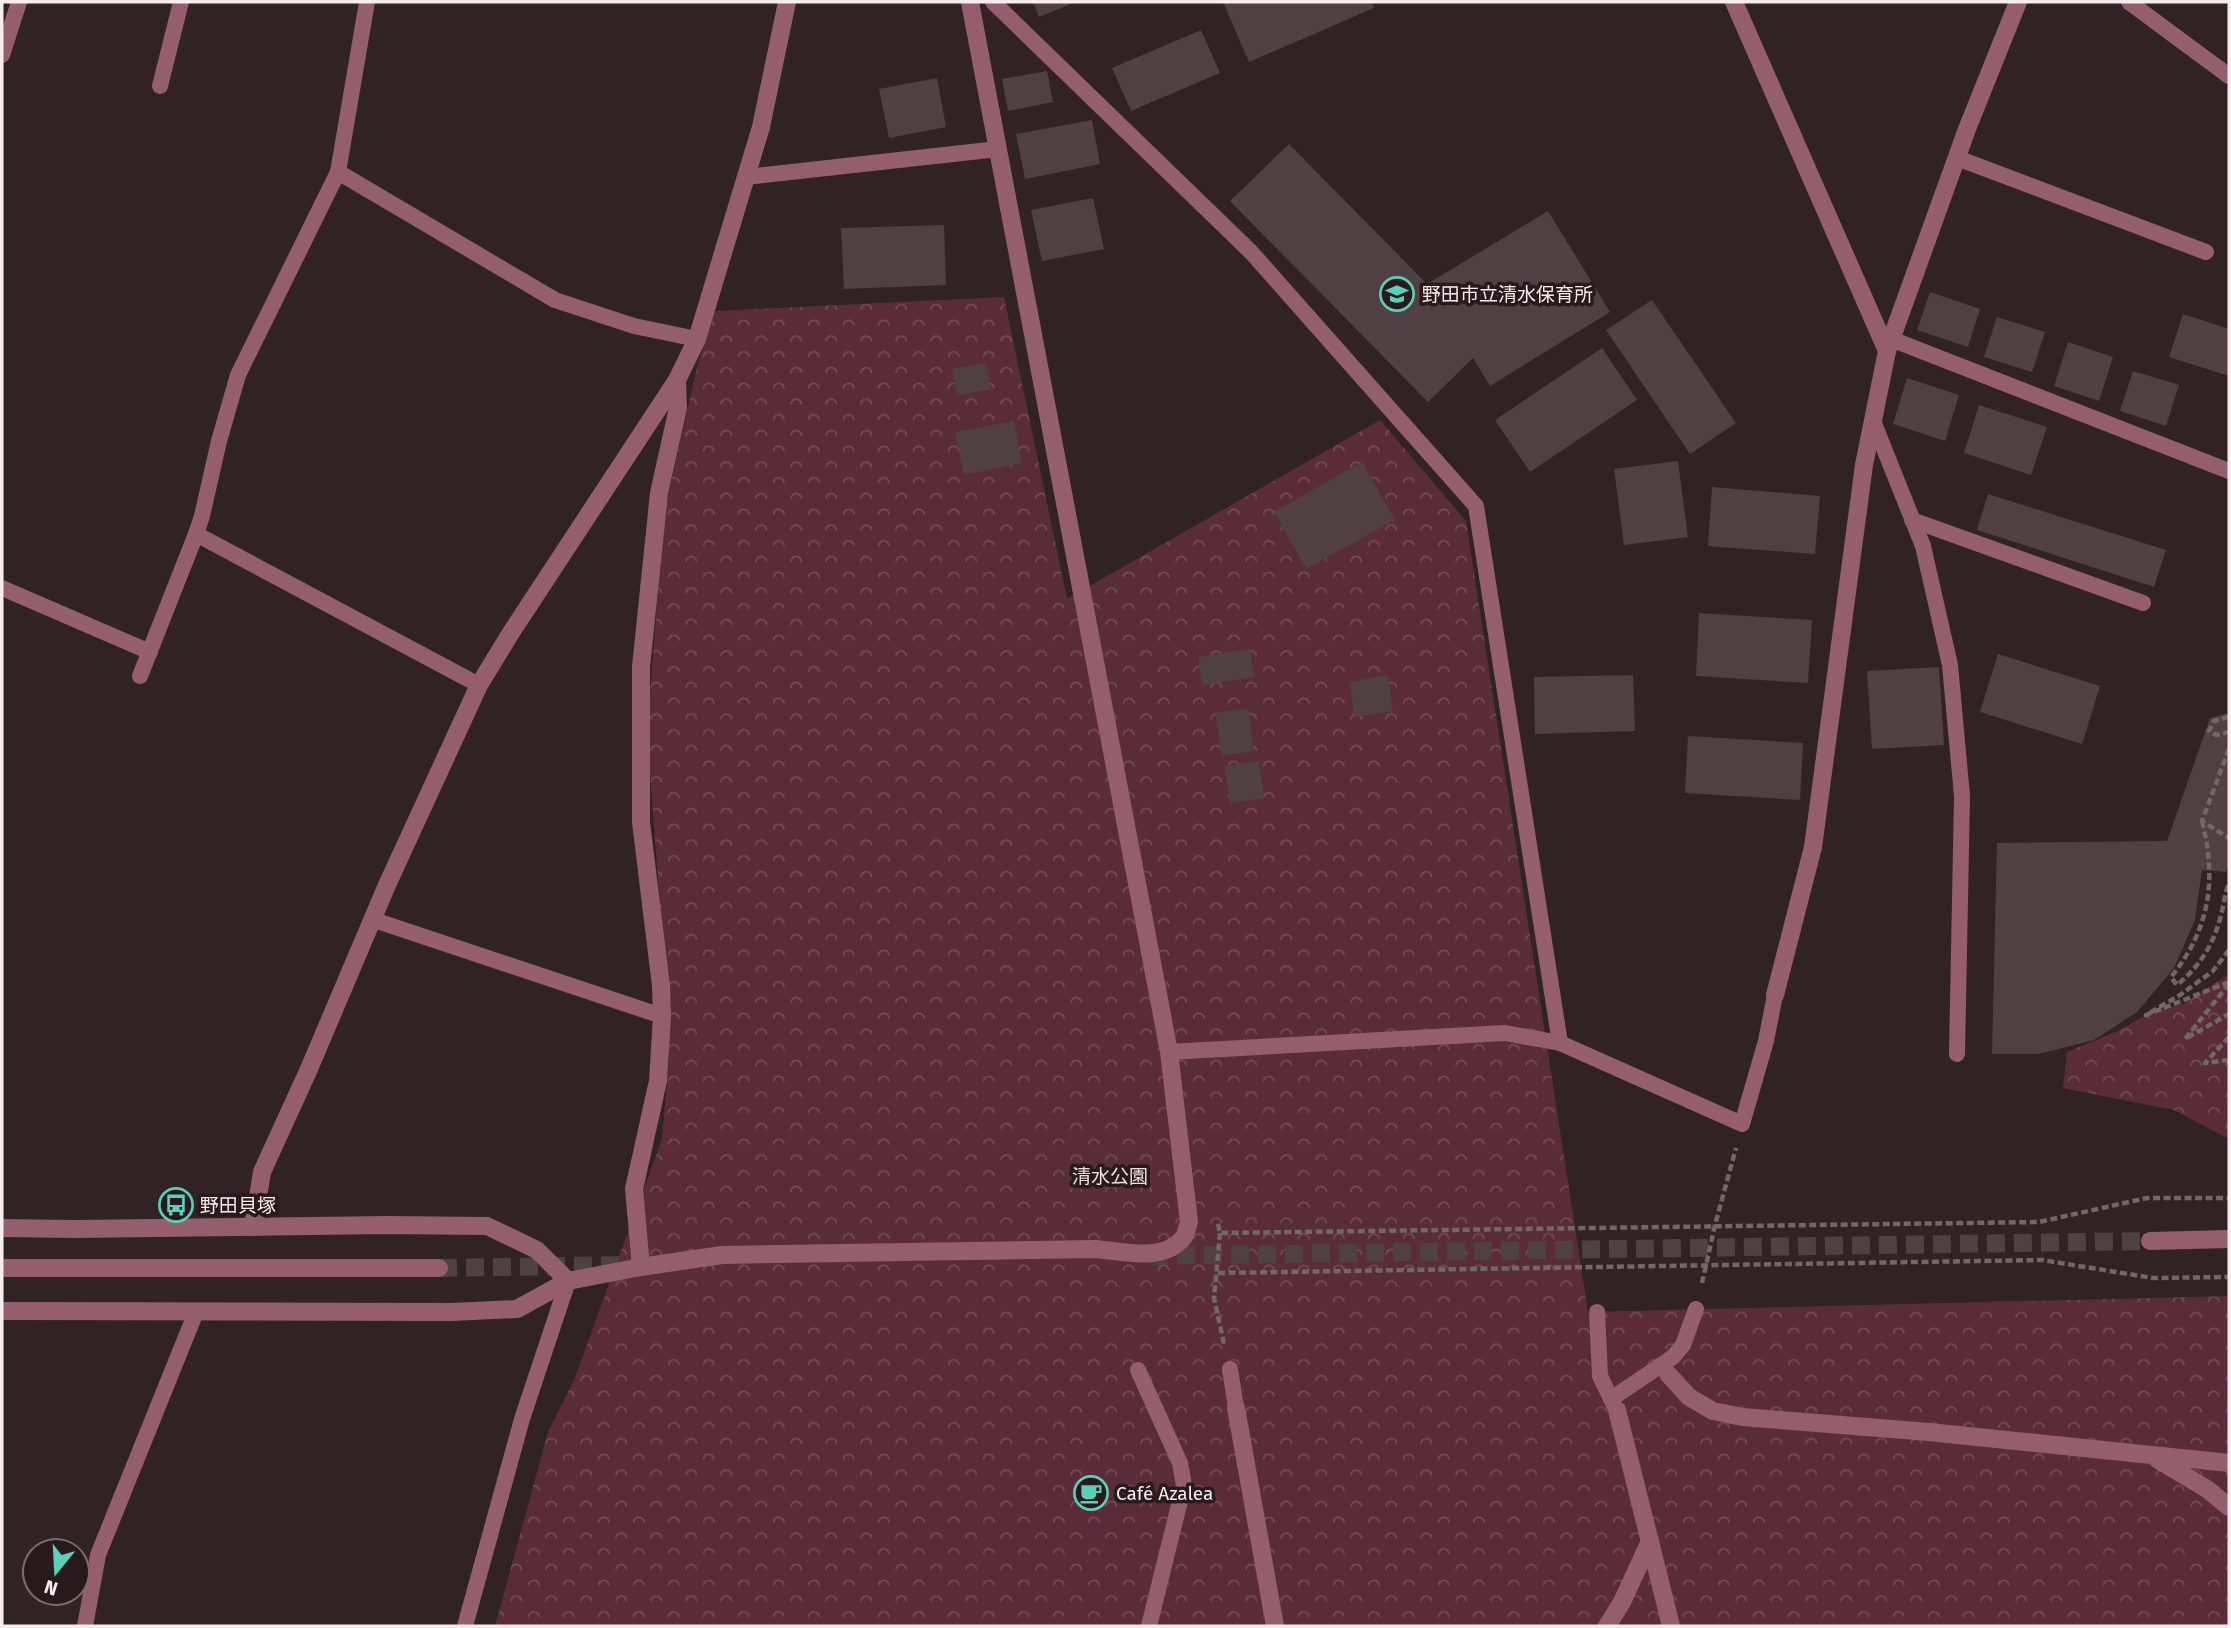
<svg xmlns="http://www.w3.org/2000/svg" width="2231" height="1628" font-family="'Fira Sans','Noto Sans JP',sans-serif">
	<defs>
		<pattern id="forest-crowns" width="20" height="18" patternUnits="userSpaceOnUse" patternTransform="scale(1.75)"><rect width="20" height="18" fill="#5a2c39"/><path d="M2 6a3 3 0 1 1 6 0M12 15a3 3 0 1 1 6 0" fill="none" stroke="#724b56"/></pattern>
	</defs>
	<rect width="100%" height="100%" fill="#312226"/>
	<!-- forest -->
	<g fill="url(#forest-crowns)">
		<polygon points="1004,297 1067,599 1380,420 1466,521 1588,1312 2229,1296 2229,1626 495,1626 548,1432 574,1380 662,1139 669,1059 665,972 647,733 664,514 698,363 715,311"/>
		<polygon points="2229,974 2229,1139 2174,1110 2063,1088 2067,1052 2118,1031 2155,1010 2184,1004"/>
	</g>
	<!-- building -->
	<g fill="#503f43">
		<polygon points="1033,2 1076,2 1039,17"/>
		<polygon points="1223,2 1371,2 1374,8 1249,62"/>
		<polygon points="1201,30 1220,73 1131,111 1112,68"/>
		<polygon points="1047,71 1053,102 1008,111 1002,79"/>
		<polygon points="937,78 946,127 889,138 879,89"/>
		<polygon points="1092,120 1100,164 1025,179 1016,134"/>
		<polygon points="1289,144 1427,284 1548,211 1610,312 1490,386 1473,358 1428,402 1230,201"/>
		<polygon points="1093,198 1104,249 1042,261 1031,210"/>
		<polygon points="944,225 946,285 844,289 841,228"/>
		<polygon points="1930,292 1980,309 1968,347 1917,330"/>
		<polygon points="1652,300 1736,423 1690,454 1606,330"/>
		<polygon points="2183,314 2229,329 2229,376 2169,357"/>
		<polygon points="1997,317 2045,332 2032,372 1984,357"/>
		<polygon points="2068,342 2113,357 2099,401 2054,386"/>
		<polygon points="1602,348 1637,400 1530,472 1495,420"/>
		<polygon points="986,363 991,389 957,396 952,369"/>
		<polygon points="2133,371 2179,385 2166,426 2120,411"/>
		<polygon points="1907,378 1959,395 1945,441 1893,424"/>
		<polygon points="1979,405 2047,427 2031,475 1964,453"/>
		<polygon points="1014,421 1022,463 964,475 955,432"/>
		<polygon points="1678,461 1688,537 1624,545 1614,469"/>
		<polygon points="1362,462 1395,520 1306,569 1274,512"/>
		<polygon points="1712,487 1820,496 1815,554 1708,546"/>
		<polygon points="1988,494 2166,550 2154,587 1977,530"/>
		<polygon points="1699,613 1812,620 1808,683 1696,676"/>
		<polygon points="1250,649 1254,677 1202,685 1198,657"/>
		<polygon points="1998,654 2100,686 2082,744 1980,712"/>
		<polygon points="1939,667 1944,745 1872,749 1867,671"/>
		<polygon points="1388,675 1393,711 1355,717 1349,682"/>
		<polygon points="1633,675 1635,731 1535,734 1534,677"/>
		<polygon points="1248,708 1254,751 1222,756 1215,713"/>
		<polygon points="2229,713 2229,864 2226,872 2202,870 2195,920 2174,968 2137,1012 2094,1040 2038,1054 1992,1054 1997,843 2167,841 2210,718"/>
		<polygon points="1688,736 1803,743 1800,800 1685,793"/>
		<polygon points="1259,761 1264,798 1230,803 1224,766"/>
	</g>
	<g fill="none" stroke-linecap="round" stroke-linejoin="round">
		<!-- tertiary-tunnel -->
		<g stroke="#4f4044" stroke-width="18" stroke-dasharray="18 9" stroke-linecap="butt">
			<polyline points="1150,1256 2150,1241"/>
			<polyline points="439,1268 628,1265"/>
		</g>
		<!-- path -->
		<g stroke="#736568" stroke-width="4.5" stroke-dasharray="7 3.5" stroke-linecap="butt">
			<polyline points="2229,717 2214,721 2209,731 2216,735 2229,732"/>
			<polyline points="2229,749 2202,821 2229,838"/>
			<path d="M2202 821C2217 880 2210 929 2171 977L2177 985C2200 966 2214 944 2221 915 2224 905 2225 891 2229 884"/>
			<polyline points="2229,950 2213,971 2180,995 2146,1015 2229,982"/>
			<polyline points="2229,984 2185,1039 2229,1014"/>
			<polyline points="2229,1037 2205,1063 2229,1060"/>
			<polyline points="1218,1224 1220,1233 2039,1222 2147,1198 2229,1198"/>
			<polyline points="1220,1233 1214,1298 1224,1344"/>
			<polyline points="1218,1273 2042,1260 2153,1278 2229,1277"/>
			<polyline points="1702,1283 1715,1225 1736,1148"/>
		</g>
		<!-- service -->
		<g stroke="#955e6c" stroke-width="16">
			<polyline points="367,2 338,172 238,375 219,441 202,516 196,534 479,685"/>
			<polyline points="993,2 1251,252 1476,506 1560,1043 1505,1033 1169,1052"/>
			<polyline points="2129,2 2229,76"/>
			<polyline points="2,55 19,2"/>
			<polyline points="160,86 181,2"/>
			<polyline points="1957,158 2206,252"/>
			<polyline points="338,172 555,300 634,326 697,339"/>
			<polyline points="746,177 998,149"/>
			<polyline points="1891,339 2229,471"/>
			<polyline points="1873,421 1923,546 1950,665 1962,796 1957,1054"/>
			<polyline points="1912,520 2143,603"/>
			<polyline points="2,588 150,652"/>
			<polyline points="140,676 196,534"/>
			<polyline points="374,920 662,1016"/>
			<polyline points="1560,1043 1742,1124 1766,1041 1775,995"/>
			<polyline points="1597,1312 1600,1376 1615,1407"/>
			<polyline points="1230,1369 1236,1408"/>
			<polyline points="1138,1370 1180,1463 1184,1485 1149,1626"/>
			<polyline points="1611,1399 1673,1357 1683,1345 1696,1309"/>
			<polyline points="85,1626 98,1555 196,1312"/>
			<polyline points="465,1626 522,1419 568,1281"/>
		</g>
		<!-- pedestrian -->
		<g stroke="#955e6c" stroke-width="18">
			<polyline points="1668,1374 1689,1397 1713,1411 1742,1417 1929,1432 2229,1463"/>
			<polyline points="1236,1408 1275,1626"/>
			<polyline points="1617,1410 1671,1626"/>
			<polyline points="2157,1459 2207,1489 2229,1507"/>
			<polyline points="1607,1626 1622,1602 1650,1541"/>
		</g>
		<!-- minor -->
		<g stroke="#955e6c" stroke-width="18">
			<polyline points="1734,2 1887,351"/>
			<polyline points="1775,995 1813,847 1864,465 1887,351 1967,129 2018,2"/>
			<polyline points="253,1227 262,1172 309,1069 387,885 479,685 512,631 677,380 697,339 761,127 787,2"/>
			<polyline points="641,1267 634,1189 658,1081 662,1016 661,986 641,822 641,667 659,493 678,408 677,380"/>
			<path d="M568 1281 641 1267 722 1255 1095 1249C1122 1251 1163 1263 1183 1238 1186 1235 1187 1227 1189 1222L1169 1052 970 2"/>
		</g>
		<!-- tertiary -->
		<g stroke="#955e6c" stroke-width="18">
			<polyline points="2,1228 75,1229 387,1225 487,1226 537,1250 568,1281 517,1309 451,1312 2,1311"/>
			<polyline points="2150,1241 2229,1239"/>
			<polyline points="2,1268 439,1268"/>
		</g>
	</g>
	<!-- icons -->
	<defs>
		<g id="school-ring" transform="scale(1.75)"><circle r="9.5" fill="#27191c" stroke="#5cceba" stroke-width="1.5"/><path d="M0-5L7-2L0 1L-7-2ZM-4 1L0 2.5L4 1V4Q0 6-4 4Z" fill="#5cceba"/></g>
		<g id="bus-ring" transform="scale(1.75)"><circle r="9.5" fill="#27191c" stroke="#5cceba" stroke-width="1.5"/><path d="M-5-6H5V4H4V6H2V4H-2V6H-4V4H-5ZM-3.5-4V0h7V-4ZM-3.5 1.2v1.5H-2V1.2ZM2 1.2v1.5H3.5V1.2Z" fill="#5cceba"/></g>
		<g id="cafe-ring" transform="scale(1.75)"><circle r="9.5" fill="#27191c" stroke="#5cceba" stroke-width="1.5"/><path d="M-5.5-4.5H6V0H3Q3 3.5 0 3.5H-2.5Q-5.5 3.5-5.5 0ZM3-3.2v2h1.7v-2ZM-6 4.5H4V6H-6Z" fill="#5cceba"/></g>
	</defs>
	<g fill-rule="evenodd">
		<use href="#school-ring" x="1397" y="294"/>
		<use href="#bus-ring" x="176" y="1205"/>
		<use href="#cafe-ring" x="1091" y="1493"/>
	</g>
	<g text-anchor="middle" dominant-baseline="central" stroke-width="7" stroke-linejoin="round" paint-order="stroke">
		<!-- poi labels -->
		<g font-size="19" fill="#f7ecee" stroke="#27191c" text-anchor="start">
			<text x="1422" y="294">野田市立清水保育所</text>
			<text x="200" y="1205">野田貝塚</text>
			<text x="1116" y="1493">Café Azalea</text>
		</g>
		<!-- park labels -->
		<g font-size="19" fill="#f4dde1" stroke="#27191c">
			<text x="1110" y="1176">清水公園</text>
		</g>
	</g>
	<!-- border -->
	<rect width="2231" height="1628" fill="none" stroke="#f7ecee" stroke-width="7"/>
	<!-- north arrow -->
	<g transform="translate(56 1572) rotate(198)"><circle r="33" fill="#27191c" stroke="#7a6d70" stroke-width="2"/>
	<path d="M0-5L12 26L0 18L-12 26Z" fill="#5cceba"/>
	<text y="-10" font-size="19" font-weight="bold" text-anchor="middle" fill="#f7ecee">N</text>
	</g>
</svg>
